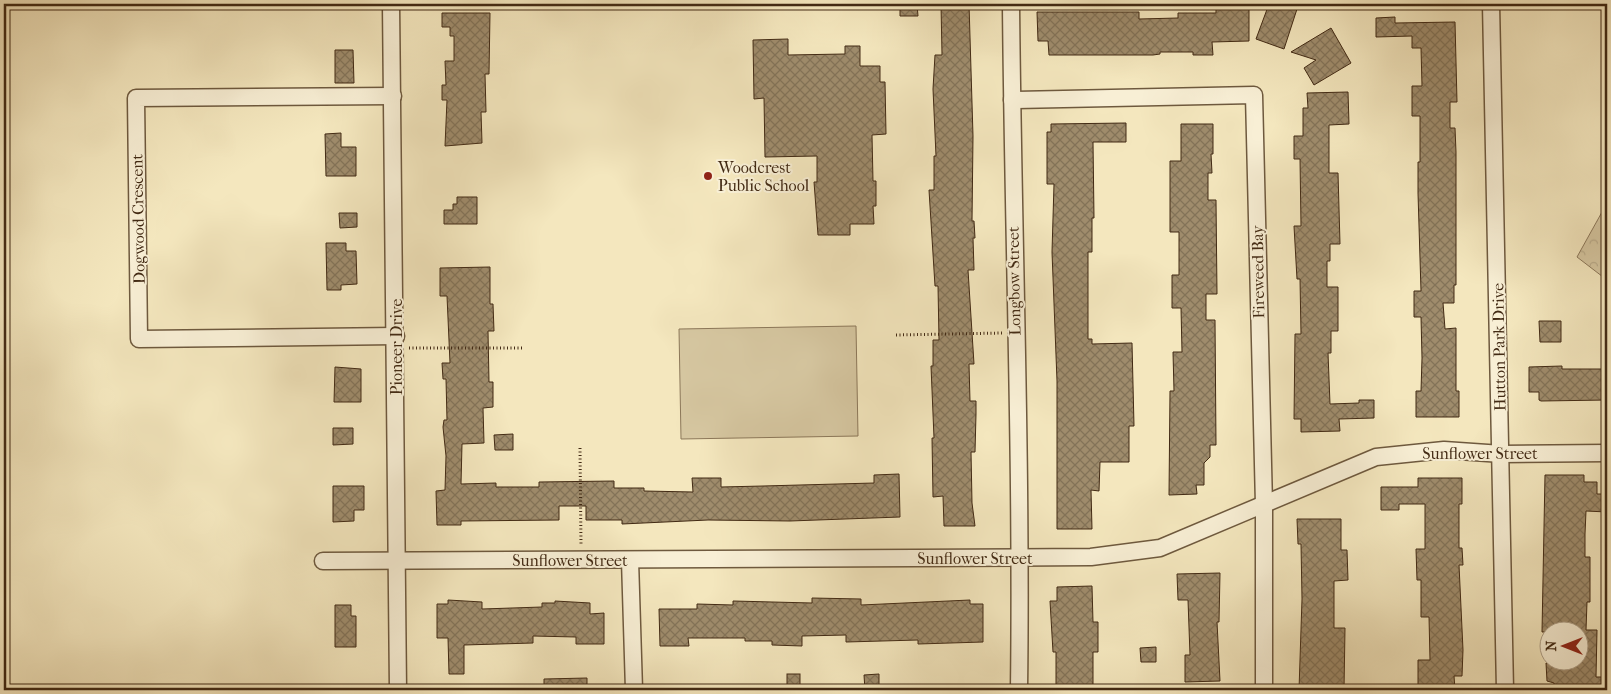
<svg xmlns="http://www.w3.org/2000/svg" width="1611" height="694" font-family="'IM FELL French Canon',serif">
	<defs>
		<pattern id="forest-crowns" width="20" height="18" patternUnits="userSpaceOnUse" patternTransform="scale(1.25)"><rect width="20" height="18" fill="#d6c7a1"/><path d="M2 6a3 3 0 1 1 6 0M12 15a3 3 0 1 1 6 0" fill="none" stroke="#b9ab8a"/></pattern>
		<pattern id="building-cross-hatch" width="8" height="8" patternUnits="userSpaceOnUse" patternTransform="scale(1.25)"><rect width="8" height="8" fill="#9f8c6c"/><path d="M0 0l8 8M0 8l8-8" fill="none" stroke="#837358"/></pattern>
	</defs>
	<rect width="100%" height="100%" fill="#f4e7be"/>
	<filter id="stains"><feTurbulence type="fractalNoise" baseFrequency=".004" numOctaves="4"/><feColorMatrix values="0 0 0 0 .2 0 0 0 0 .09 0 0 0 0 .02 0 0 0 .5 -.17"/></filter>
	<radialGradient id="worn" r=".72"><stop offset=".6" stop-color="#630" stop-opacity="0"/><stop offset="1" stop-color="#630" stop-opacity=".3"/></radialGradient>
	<!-- forest -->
	<polygon fill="url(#forest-crowns)" stroke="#8c785a" points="1607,203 1607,280 1577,257"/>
	<!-- garden -->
	<polygon fill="#d6c7a1" stroke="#8c785a" points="856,326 858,436 681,439 679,329"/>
	<!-- building -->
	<g fill="url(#building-cross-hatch)" stroke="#422a14">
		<polygon points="900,4 917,4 918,16 900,16"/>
		<polygon points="941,4 969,4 973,136 972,221 974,221 975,238 973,238 974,270 968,270 974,364 969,364 970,401 976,401 976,414 975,452 971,452 972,503 975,526 944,526 943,496 933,497 932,438 934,438 931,366 933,366 933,340 939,340 938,286 935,286 929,190 934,190 934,156 936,156 933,89 935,55 942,55"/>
		<polygon points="1216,4 1249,4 1249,41 1212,42 1213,55 1193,55 1193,52 1160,52 1160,54 1153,55 1049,55 1048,41 1038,41 1037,12 1139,12 1139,19 1178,18 1178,13 1216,13"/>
		<polygon points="1269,4 1280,7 1281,4 1284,4 1297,9 1284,49 1256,39"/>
		<polygon points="442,13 490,13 489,74 485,74 486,112 481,112 482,143 445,146 447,100 442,100 442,85 446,85 445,61 454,61 454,36 450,36 450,27 442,27"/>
		<polygon points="1395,17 1395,23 1455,22 1457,102 1450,102 1450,128 1455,128 1456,152 1456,285 1454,285 1454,303 1443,303 1445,329 1456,328 1456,391 1459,391 1459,417 1416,417 1416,391 1421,391 1422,358 1421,317 1414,317 1414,291 1421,291 1418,193 1418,162 1420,162 1420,116 1412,116 1412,86 1422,86 1421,48 1412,48 1412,36 1376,37 1376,18"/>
		<polygon points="1331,28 1351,63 1314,85 1304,68 1316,60 1291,52"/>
		<polygon points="788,39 788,55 845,54 845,46 860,46 860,66 880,66 880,82 885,82 886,134 872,135 873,181 876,181 876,206 873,206 874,224 850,224 850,235 818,235 814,182 817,182 817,156 765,157 764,98 754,99 753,40"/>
		<polygon points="335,50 353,50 354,83 335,83"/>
		<polygon points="1348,92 1349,124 1329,125 1329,173 1338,173 1340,244 1330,244 1330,261 1327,261 1327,287 1338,287 1338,331 1331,331 1331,353 1328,353 1330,404 1359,403 1359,400 1374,400 1374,418 1339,419 1340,431 1301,432 1301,419 1294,419 1295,334 1301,334 1300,279 1297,279 1294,226 1301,226 1300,159 1294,159 1294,136 1303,136 1303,108 1308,108 1307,93"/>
		<polygon points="1126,123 1126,142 1093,142 1094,218 1092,218 1092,252 1088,252 1088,339 1092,339 1092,344 1132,343 1134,426 1129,426 1129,462 1100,462 1099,491 1091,490 1092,529 1057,529 1057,381 1052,252 1054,184 1047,184 1047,132 1051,132 1051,124"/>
		<polygon points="1181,124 1213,124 1213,154 1211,154 1212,173 1208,173 1208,200 1216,200 1217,294 1206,294 1206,320 1215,320 1216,445 1210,445 1210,457 1204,463 1204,485 1196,485 1197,494 1169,495 1170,391 1174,391 1173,352 1182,352 1181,308 1172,308 1172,275 1179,275 1179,232 1170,232 1170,161 1181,161"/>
		<polygon points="341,133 341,147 356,147 356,176 326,176 325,134"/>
		<polygon points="457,197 477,197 477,224 444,224 444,210 453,210 453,204 457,204"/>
		<polygon points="339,213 357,213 357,227 340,228"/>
		<polygon points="326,243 346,243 346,251 356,251 357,284 341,285 341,290 327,290"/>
		<polygon points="490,267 490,304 493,304 494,331 488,331 489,382 493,382 493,407 483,408 484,443 462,444 461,484 496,483 496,487 539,487 539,482 614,481 614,488 644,488 644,491 693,492 692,478 721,478 721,487 763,486 874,483 874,475 899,474 900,517 790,521 708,520 622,524 622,520 586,520 586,506 559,506 559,520 461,521 461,525 437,525 436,491 445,490 446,456 443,427 444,420 447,420 446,379 443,379 442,363 450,363 447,296 440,296 440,268"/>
		<polygon points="1539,321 1561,321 1561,342 1540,342"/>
		<polygon points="1562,366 1562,369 1607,369 1607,400 1541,401 1539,400 1539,392 1529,392 1529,367"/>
		<polygon points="335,367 361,369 361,402 334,402"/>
		<polygon points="333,428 353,428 353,444 333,445"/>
		<polygon points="513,434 513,450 495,450 494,435"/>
		<polygon points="1545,475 1584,475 1584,482 1597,482 1597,494 1607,494 1607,512 1586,511 1585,534 1585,557 1590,557 1590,602 1587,602 1586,630 1597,630 1596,677 1607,677 1607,689 1554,689 1554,683 1547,681 1546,663 1578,664 1578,632 1542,632"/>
		<polygon points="1418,478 1462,478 1462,504 1459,504 1459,548 1462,548 1463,565 1459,565 1463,650 1462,676 1454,676 1455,690 1418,690 1418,660 1430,660 1429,617 1421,617 1421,580 1417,580 1416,549 1425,549 1425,504 1399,504 1399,510 1381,510 1381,487 1418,487"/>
		<polygon points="333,486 364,486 364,510 354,510 354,521 333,522"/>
		<polygon points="1297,519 1341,519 1341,550 1347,550 1348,580 1334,581 1334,628 1345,628 1344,690 1299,690 1302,599 1301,544 1298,544"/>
		<polygon points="1220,573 1219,622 1217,622 1220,681 1185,682 1185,655 1190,655 1188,600 1178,600 1177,574"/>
		<polygon points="1092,586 1093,622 1098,622 1098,652 1093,652 1093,687 1056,688 1056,652 1053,652 1050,601 1057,601 1057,587"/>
		<polygon points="812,598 861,599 861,605 970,600 970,604 983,604 983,642 918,644 918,640 846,642 846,635 802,636 802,646 772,645 772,641 745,641 745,638 688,638 689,646 660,646 659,609 697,609 697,604 733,605 733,601 812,603"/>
		<polygon points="448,600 482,602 482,609 542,607 542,603 555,603 555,601 590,603 590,614 604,613 604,644 576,644 576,637 533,636 533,643 464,645 464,674 449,674 448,638 437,638 437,604 448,604"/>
		<polygon points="335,605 351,605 351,616 356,616 356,647 335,647"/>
		<polygon points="1156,647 1156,662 1141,662 1140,648"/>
		<rect x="787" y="674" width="13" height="16"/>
		<polygon points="879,674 879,690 865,690 864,675"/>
		<polygon points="587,678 587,690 544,690 544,679"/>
	</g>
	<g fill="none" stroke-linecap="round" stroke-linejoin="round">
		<!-- street casing -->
		<g stroke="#6e593e" stroke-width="19">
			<g id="street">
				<polyline points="391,4 398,690"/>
				<path d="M1011 4C1013 233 1022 461 1019 690"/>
				<polyline points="1491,4 1505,690"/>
				<polyline points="393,96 136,98 139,339 396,336"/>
				<polyline points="1012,100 1254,95 1264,505 1264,690"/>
				<polyline points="630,560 634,690"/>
				<polyline points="323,561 1091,557 1160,548 1376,457 1444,450 1502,454 1607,453"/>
			</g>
		</g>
		<!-- path -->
		<g stroke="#422a14" stroke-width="3" stroke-dasharray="1 2.5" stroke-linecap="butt">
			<polyline points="896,335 1002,333"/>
			<polyline points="409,348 522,348"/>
			<polyline points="580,448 581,545"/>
		</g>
		<!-- street -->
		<use href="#street" stroke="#f8efd5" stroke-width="16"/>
	</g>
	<!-- markers -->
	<circle fill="#8f2418" stroke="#f8efd5" stroke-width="2" cx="708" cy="176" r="5"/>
	<g text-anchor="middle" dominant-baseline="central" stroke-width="4" stroke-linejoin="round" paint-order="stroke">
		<!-- poi labels -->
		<g font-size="16" fill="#422a14" stroke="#f8efd5" text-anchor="start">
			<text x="718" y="167">Woodcrest<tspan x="718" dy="18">Public School</tspan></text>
		</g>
		<!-- street labels -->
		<g font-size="16" fill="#422a14" stroke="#f8efd5">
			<text transform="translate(138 219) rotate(-91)">Dogwood Crescent</text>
			<text transform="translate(1258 272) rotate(-91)">Fireweed Bay</text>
			<text transform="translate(1014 281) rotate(-91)">Longbow Street</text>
			<text transform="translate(396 347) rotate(-90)">Pioneer Drive</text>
			<text transform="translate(1499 347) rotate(-91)">Hutton Park Drive</text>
			<text x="1480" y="453">Sunflower Street</text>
			<text x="975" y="558">Sunflower Street</text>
			<text x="570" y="560">Sunflower Street</text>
		</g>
	</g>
	<!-- margin -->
	<rect width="1611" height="694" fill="none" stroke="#f4e7be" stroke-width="20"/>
	<rect x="5" y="5" width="1601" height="684" fill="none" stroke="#422a14" stroke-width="2.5"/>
	<rect x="10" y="10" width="1591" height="674" fill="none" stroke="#422a14"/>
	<!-- north arrow -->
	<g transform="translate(1564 646) rotate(270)"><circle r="24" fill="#f8efd5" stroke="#afa088"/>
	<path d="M0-4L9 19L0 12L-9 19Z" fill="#8f2418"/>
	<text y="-8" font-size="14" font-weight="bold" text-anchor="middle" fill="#422a14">N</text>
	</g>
	<rect width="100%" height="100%" filter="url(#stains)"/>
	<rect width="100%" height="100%" fill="url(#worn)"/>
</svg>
